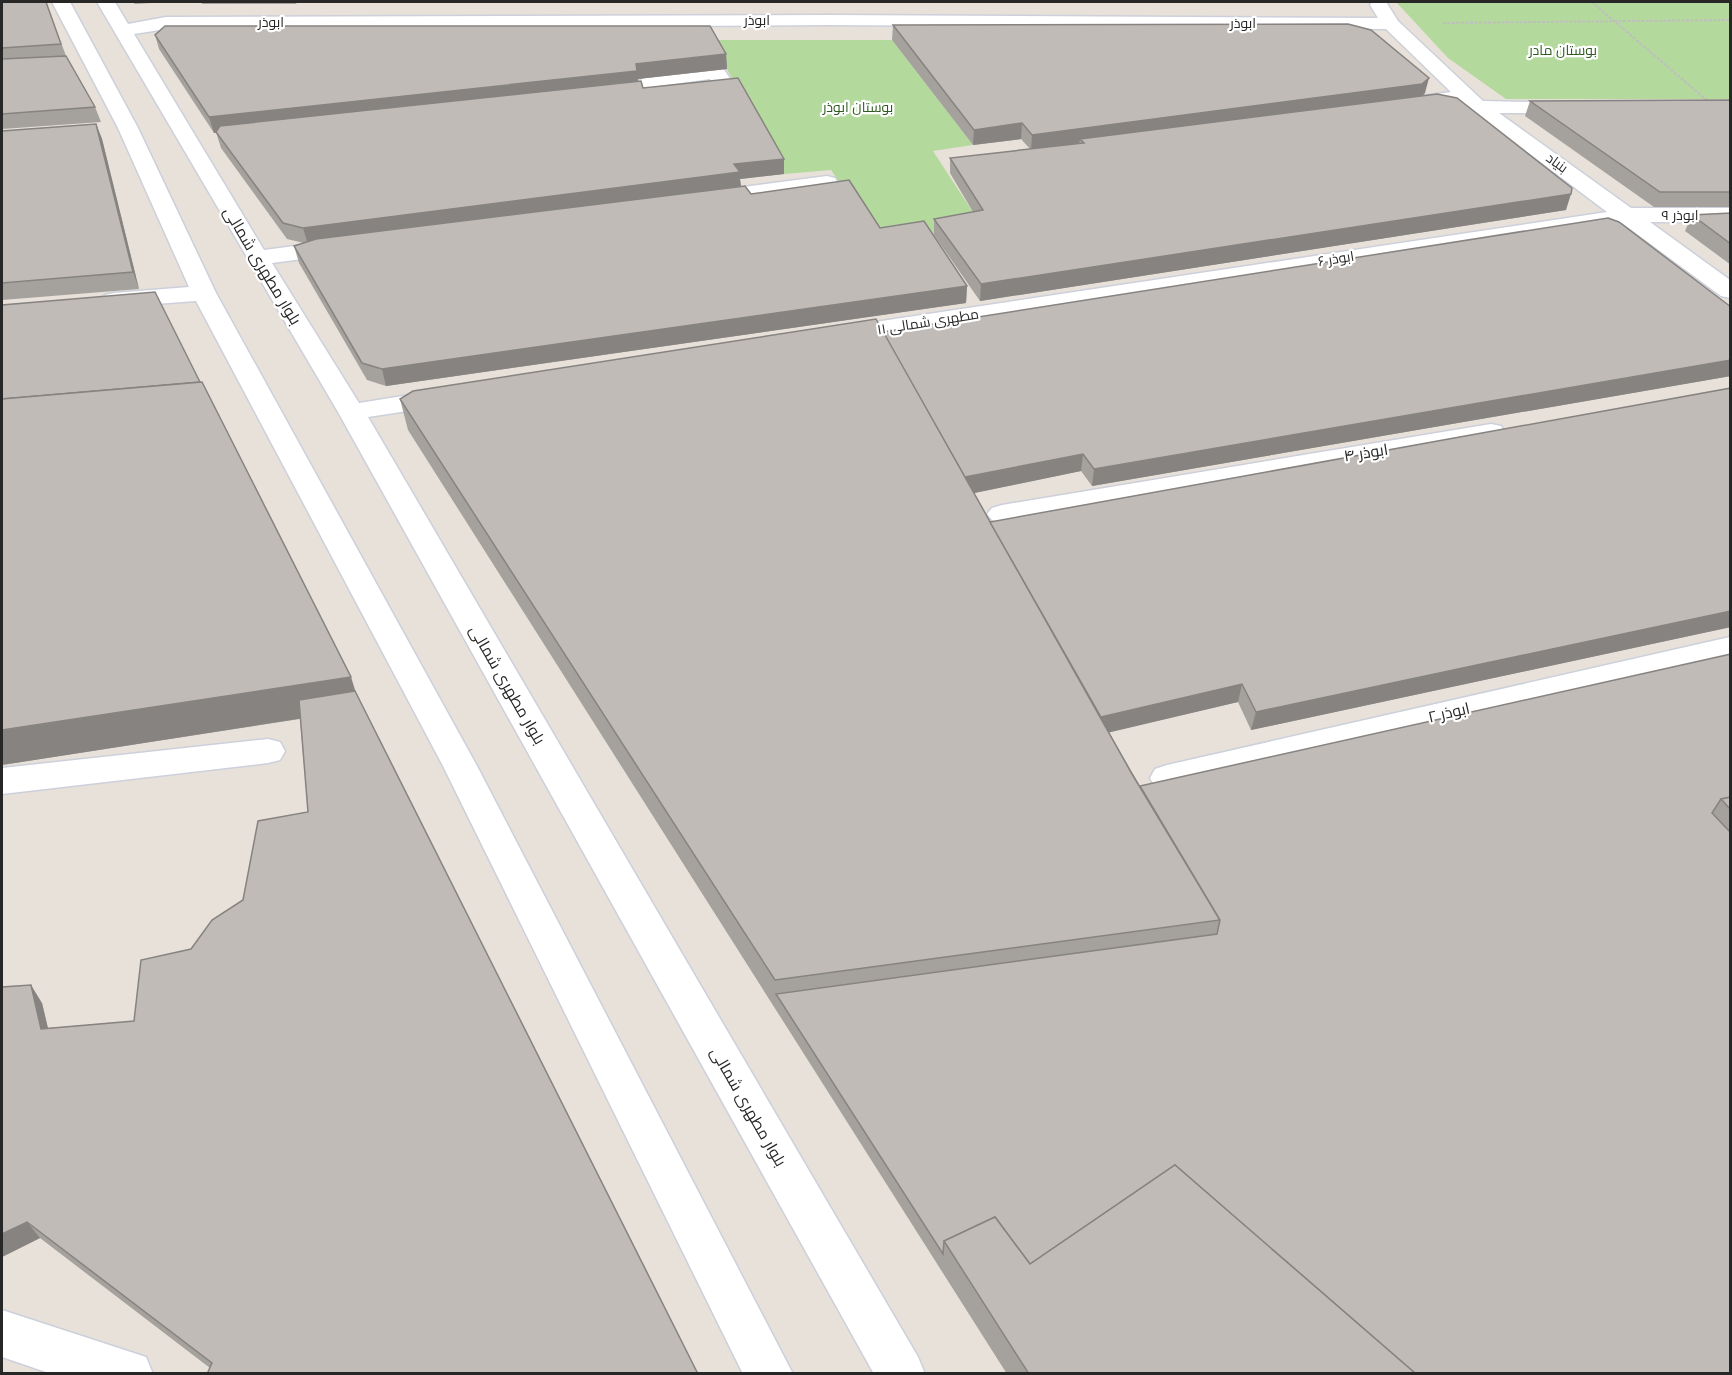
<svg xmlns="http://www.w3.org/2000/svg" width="1732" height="1375" font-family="'Varela Round',Cairo,sans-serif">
	<rect width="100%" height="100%" fill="#e8e1da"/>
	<!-- green -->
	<g fill="#b4d99c">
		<polygon points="1396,2 1730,2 1730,99 1506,99 1448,58"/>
		<polygon points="711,40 892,40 973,145 933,151 982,226 880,244 831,170 784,174"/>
	</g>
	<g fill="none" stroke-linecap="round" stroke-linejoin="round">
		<!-- minor casing -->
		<g stroke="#ccd0db" stroke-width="3">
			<g id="minor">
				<polygon points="52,2 70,2 138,128 216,293 477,766 793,1374 743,1374 443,766 196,301 114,307 105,305 102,300 105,295 114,293 189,287 118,128"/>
				<polygon points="97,2 115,2 128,24 166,17 828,15 1378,18 1370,5 1372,2 1386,2 1398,21 1483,101 1580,103 1583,107 1580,111 1573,113 1499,113 1631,208 1730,208 1730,222 1650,222 1730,280 1730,298 1721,296 1622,223 835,344 826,341 822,336 826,331 835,328 1607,212 1462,103 1409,109 1402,107 1399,103 1402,99 1451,92 1386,29 828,25 166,29 134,34 264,250 341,240 349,242 353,247 349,252 341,254 272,263 359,403 447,389 456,391 460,397 456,403 447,405 368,417 918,1357 925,1374 874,1374 338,412"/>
				<path d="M716 66 723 68 736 88 733 92 655 104 648 102 637 82 647 76ZM710 79 714 84 661 91 659 86Z"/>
				<polygon points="827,176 835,178 838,183 835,188 705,206 697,204 694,199 697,194 705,192"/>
				<polygon points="1491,424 1501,426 1505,432 1501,438 1002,523 992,520 987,514 992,508 1002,505"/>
				<polygon points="1730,637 1730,659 1167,791 1155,787 1150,778 1155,769 1167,765"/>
				<polygon points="268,739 280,742 285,751 280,760 268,763 2,794 2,768"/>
				<polygon points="2,1310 146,1357 153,1374 52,1374 2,1357"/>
			</g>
		</g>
		<!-- path -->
		<g stroke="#bebebe" stroke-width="2" stroke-dasharray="3 1.5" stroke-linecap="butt">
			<polyline points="1592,2 1710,103"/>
			<polyline points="1443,23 1730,20"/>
		</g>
		<!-- minor -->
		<use href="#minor" fill="#fff" fill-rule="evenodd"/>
	</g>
	<!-- wall -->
	<g fill="#a5a19d">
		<polygon points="2,2 46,2 66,56 95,107 101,122 2,129"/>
		<polygon points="133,2 168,2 135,4"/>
		<polygon points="201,2 297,2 296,4 202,4"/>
		<polygon points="893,25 1425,93 1422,96 1566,210 980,301 934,235 934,219 973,212 950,173 950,158 1030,149 1021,139 973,145 892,40"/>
		<polygon points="155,35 726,54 727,69 638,79 638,81 643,88 784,159 784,174 740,179 741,186 751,194 880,228 967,286 966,303 386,386 367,380 299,263 294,246 304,243 287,239 221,148 216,132 214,133 159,49"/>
		<polygon points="1731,100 1731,207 1654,207 1525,116 1530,101"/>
		<polygon points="96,124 102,139 139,289 2,300 2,131"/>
		<polygon points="1731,213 1731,265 1685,231 1692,215"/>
		<polygon points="1731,307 1731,376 1092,486 1081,471 974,493 990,522 1731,388 1731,627 1251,730 1238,702 1109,732 1140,786 1731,654 1731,1374 1007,1374 408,430 400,399 882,332"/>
		<polygon points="355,691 698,1374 210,1368 40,1238 2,1257 42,1003 48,1028 134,1021 191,949 243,900 308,812 300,719 2,765"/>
	</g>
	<!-- shaded-wall -->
	<g fill="#868380">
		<polygon points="726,54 727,69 638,79 638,85 214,133 209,117 636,64"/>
		<polygon points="1429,78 1425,93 1419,99 1080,139 1079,144 1031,150 1032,135"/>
		<polygon points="1022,123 1021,139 973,145 974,130"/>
		<polygon points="96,124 102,139 139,289 133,272"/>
		<polygon points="784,159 784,174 740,179 741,187 308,244 303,228 734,164"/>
		<polygon points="1571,194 1566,210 980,301 981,284"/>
		<polygon points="967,286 966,303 386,386 382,369"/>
		<polygon points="1731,360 1731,376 1092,486 1094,469"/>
		<polygon points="1083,454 1081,471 955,497 956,479"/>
		<polygon points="1731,611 1731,627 1251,730 1256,712"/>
		<polygon points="351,677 361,709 2,765 2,730"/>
		<polygon points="1242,684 1238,702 1090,737 1093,719"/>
		<polygon points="31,985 42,1003 52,1046 41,1029"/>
		<polygon points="27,1222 40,1238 2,1257 2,1234"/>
	</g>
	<!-- building -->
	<g fill="#c0bbb7" stroke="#868380" stroke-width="1.5">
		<polygon points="2,2 46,2 61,44 2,48"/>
		<polygon points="1348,24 1371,30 1429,78 1422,84 1032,135 1022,123 974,130 893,25"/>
		<polygon points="165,26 710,26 726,54 636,64 637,71 209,117 155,35"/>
		<polygon points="66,56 95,107 2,114 2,59"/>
		<polygon points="738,78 784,159 734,164 740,172 303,228 283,223 216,132 220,126 641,81 643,88"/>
		<polygon points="1437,94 1457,98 1572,188 1571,194 981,284 934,219 983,210 950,158 1084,143 1080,139"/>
		<polygon points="1731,100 1731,192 1660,192 1530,101"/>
		<polygon points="96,124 133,272 2,283 2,131"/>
		<polygon points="849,180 880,228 924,221 967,286 382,369 362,363 294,246 316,239 745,186 751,194"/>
		<polygon points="1731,213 1731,244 1692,215"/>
		<polygon points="1608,218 1619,222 1731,307 1731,360 1094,469 1083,454 965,477 882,332"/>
		<polygon points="155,292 200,382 2,399 2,305"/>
		<polygon points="876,319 1132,774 1220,920 775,980 400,399 413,391"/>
		<polygon points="202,382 351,677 2,730 2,399"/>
		<polygon points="1731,388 1731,611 1256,712 1242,684 1101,717 990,522"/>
		<polygon points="1731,654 1731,797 1721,799 1712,813 1731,833 1731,1374 1416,1374 1175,1165 1030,1264 995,1217 944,1241 943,1254 776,994 1217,934 1220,920 1140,786"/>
		<polygon points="355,691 698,1374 207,1374 212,1363 27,1222 2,1234 2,987 31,985 41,1029 134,1021 141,960 191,949 212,920 243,900 258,821 308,812 299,700"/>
		<polygon points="1731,797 1731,810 1721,799"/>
		<polygon points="1175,1165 1416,1374 1029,1374 944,1241 995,1217 1030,1264"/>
	</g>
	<g text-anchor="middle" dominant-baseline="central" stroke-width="4.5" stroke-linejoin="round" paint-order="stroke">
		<!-- far-street labels -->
		<g font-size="14" fill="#272727" stroke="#fff">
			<text x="757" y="20">ابوذر</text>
			<text x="271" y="22">ابوذر</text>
			<text x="1243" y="23">ابوذر</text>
			<text transform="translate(1557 163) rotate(36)">بنیاد</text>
			<text x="1680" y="215">ابوذر ۹</text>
			<text transform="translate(1336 259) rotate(-9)">ابوذر ۶</text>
			<text transform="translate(928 322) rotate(-9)">مطهری شمالی ۱۱</text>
		</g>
		<!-- far-park labels -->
		<g font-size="14" fill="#305a20" stroke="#fff">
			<text x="1563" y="50">بوستان مادر</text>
			<text x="858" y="107">بوستان ابوذر</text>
		</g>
		<!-- street labels -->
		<g font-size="16" fill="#272727" stroke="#fff">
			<text transform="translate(262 266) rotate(59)">بلوار مطهری شمالی</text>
			<text transform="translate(1366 453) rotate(-9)">ابوذر ۴</text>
			<text transform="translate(507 685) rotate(60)">بلوار مطهری شمالی</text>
			<text transform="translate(1449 713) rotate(-13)">ابوذر ۲</text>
			<text transform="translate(748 1107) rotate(60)">بلوار مطهری شمالی</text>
		</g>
	</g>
	<!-- border -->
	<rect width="1732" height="1375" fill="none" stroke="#272727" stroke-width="6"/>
</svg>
